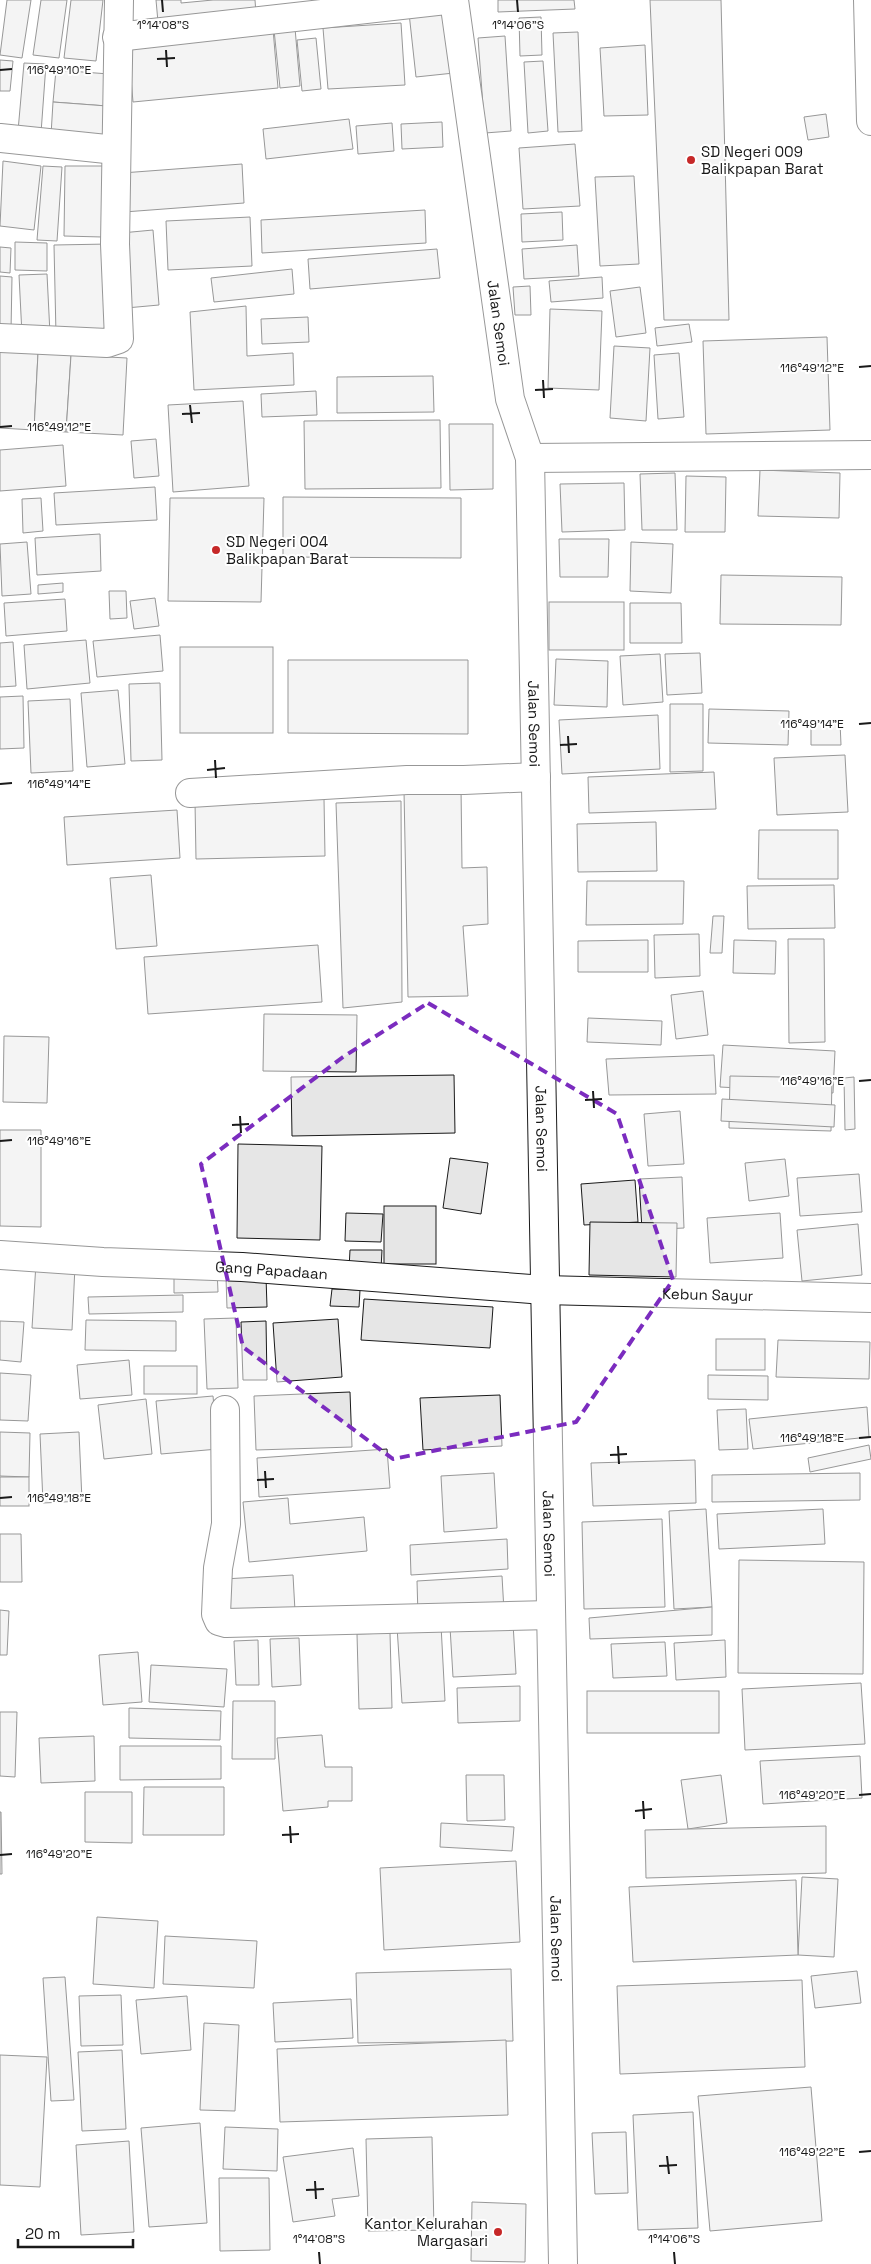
<svg xmlns="http://www.w3.org/2000/svg" width="871" height="2264" font-family="'Space Grotesk',sans-serif">
	<rect width="100%" height="100%" fill="#fff"/>
	<!-- building -->
	<g fill="#e6e6e6" stroke="#1a1a1a">
		<polygon points="7,0 31,0 22,58 0,55"/>
		<polygon points="41,0 67,0 59,58 33,55"/>
		<polygon points="71,0 103,0 96,61 64,58"/>
		<polygon points="156,0 181,0 181,3 213,0 255,0 256,14 158,22"/>
		<polygon points="498,0 574,0 575,9 498,12"/>
		<polygon points="650,0 721,0 729,320 664,320"/>
		<polygon points="447,9 454,73 416,77 409,13"/>
		<polygon points="541,17 542,55 520,56 519,18"/>
		<polygon points="401,23 405,85 328,89 323,28"/>
		<polygon points="295,28 300,86 280,88 274,30"/>
		<polygon points="273,29 278,88 133,102 128,43"/>
		<polygon points="578,32 582,131 558,132 553,33"/>
		<polygon points="505,36 511,131 485,133 478,38"/>
		<polygon points="316,38 321,89 302,91 297,40"/>
		<polygon points="645,45 648,115 604,116 600,48"/>
		<polygon points="0,60 13,61 10,91 0,91"/>
		<polygon points="543,61 548,131 528,133 524,62"/>
		<polygon points="24,63 46,64 41,133 18,131"/>
		<polygon points="56,70 109,74 107,106 53,102"/>
		<polygon points="53,102 107,106 104,139 51,135"/>
		<polygon points="826,114 829,137 808,140 804,117"/>
		<polygon points="349,119 353,149 266,159 263,129"/>
		<polygon points="442,122 443,147 402,149 401,124"/>
		<polygon points="392,123 394,151 358,154 356,126"/>
		<polygon points="575,144 580,206 523,209 519,148"/>
		<polygon points="3,161 41,166 34,230 0,226"/>
		<polygon points="242,164 244,203 124,212 122,173"/>
		<polygon points="43,166 62,167 57,241 37,240"/>
		<polygon points="65,166 103,166 102,237 64,236"/>
		<polygon points="634,176 639,264 600,266 595,177"/>
		<polygon points="425,210 426,243 262,253 261,220"/>
		<polygon points="562,212 563,240 522,242 521,214"/>
		<polygon points="250,217 252,266 168,270 166,221"/>
		<polygon points="153,230 159,305 126,308 121,233"/>
		<polygon points="15,242 47,243 47,271 15,270"/>
		<polygon points="109,244 111,334 56,335 54,245"/>
		<polygon points="577,245 579,276 524,279 522,249"/>
		<polygon points="0,247 11,248 10,273 0,272"/>
		<polygon points="437,249 440,278 310,289 308,259"/>
		<polygon points="292,269 294,294 214,302 211,278"/>
		<polygon points="47,274 50,334 22,335 19,275"/>
		<polygon points="0,276 12,277 11,331 0,331"/>
		<polygon points="602,277 603,298 551,302 549,281"/>
		<polygon points="530,286 531,315 515,315 513,287"/>
		<polygon points="640,287 646,333 616,337 610,291"/>
		<polygon points="246,306 247,356 293,353 294,385 194,390 190,312"/>
		<polygon points="550,309 602,311 599,390 548,388"/>
		<polygon points="308,317 309,342 262,344 261,319"/>
		<polygon points="689,324 692,342 657,346 655,328"/>
		<polygon points="827,337 830,430 706,434 703,341"/>
		<polygon points="614,346 650,348 646,421 610,418"/>
		<polygon points="0,350 38,353 34,430 0,428"/>
		<polygon points="38,353 71,355 66,432 34,430"/>
		<polygon points="679,353 684,417 658,419 654,355"/>
		<polygon points="71,355 127,358 123,435 66,432"/>
		<polygon points="433,376 434,412 337,413 337,377"/>
		<polygon points="316,391 317,415 262,417 261,394"/>
		<polygon points="243,401 249,486 173,492 168,405"/>
		<polygon points="440,420 441,488 305,489 304,421"/>
		<polygon points="449,424 493,424 493,489 450,490"/>
		<polygon points="156,439 159,476 134,478 131,441"/>
		<polygon points="63,445 66,486 0,491 0,450"/>
		<polygon points="760,470 840,473 839,518 758,516"/>
		<polygon points="675,473 677,530 642,530 640,474"/>
		<polygon points="686,476 726,477 725,532 685,532"/>
		<polygon points="624,483 625,530 562,532 560,484"/>
		<polygon points="155,487 157,520 56,525 54,493"/>
		<polygon points="283,497 461,498 461,558 283,557"/>
		<polygon points="41,498 43,531 23,533 22,499"/>
		<polygon points="170,498 264,498 261,602 168,601"/>
		<polygon points="100,534 101,571 37,575 35,538"/>
		<polygon points="559,539 609,539 608,577 560,577"/>
		<polygon points="27,542 31,594 2,596 0,544"/>
		<polygon points="631,542 673,544 671,593 630,591"/>
		<polygon points="721,575 842,577 841,625 720,624"/>
		<polygon points="63,583 63,592 38,594 38,585"/>
		<polygon points="109,591 126,591 127,618 110,619"/>
		<polygon points="155,598 159,626 134,629 130,601"/>
		<polygon points="65,599 67,631 6,636 4,603"/>
		<rect x="549" y="602" width="75" height="48"/>
		<polygon points="630,603 681,603 682,643 630,643"/>
		<polygon points="160,635 163,671 97,677 93,641"/>
		<polygon points="86,640 90,683 27,689 24,645"/>
		<polygon points="13,642 16,686 0,687 0,643"/>
		<rect x="180" y="647" width="93" height="86"/>
		<polygon points="700,653 702,693 667,695 665,654"/>
		<polygon points="660,654 663,702 623,705 620,656"/>
		<polygon points="556,659 608,661 607,707 554,705"/>
		<polygon points="288,660 468,660 468,734 288,733"/>
		<polygon points="160,683 162,760 131,761 129,684"/>
		<polygon points="118,690 125,764 87,767 81,693"/>
		<polygon points="23,696 24,748 0,749 0,697"/>
		<polygon points="70,699 73,771 31,773 28,701"/>
		<polygon points="670,704 703,704 703,771 670,772"/>
		<polygon points="709,709 789,711 788,745 708,743"/>
		<polygon points="658,715 660,769 562,774 559,720"/>
		<polygon points="840,722 841,745 811,745 811,723"/>
		<polygon points="845,755 848,812 777,815 774,758"/>
		<polygon points="714,772 716,809 589,813 588,777"/>
		<polygon points="461,787 462,868 487,867 488,924 463,926 468,996 408,997 404,791"/>
		<polygon points="324,799 325,856 196,859 195,802"/>
		<polygon points="401,801 402,1002 343,1008 336,803"/>
		<polygon points="177,810 180,858 67,865 64,817"/>
		<polygon points="656,822 657,871 578,872 577,824"/>
		<polygon points="759,830 838,830 838,879 758,879"/>
		<polygon points="151,875 157,946 116,949 110,878"/>
		<polygon points="587,881 684,881 683,924 586,925"/>
		<polygon points="834,885 835,928 748,929 747,886"/>
		<polygon points="713,916 724,916 722,953 710,953"/>
		<polygon points="699,934 700,976 655,978 654,935"/>
		<polygon points="788,939 824,939 825,1042 789,1043"/>
		<polygon points="648,940 648,972 578,972 578,941"/>
		<polygon points="734,940 776,941 775,974 733,973"/>
		<polygon points="318,945 322,1002 148,1014 144,957"/>
		<polygon points="703,991 708,1035 676,1039 671,995"/>
		<polygon points="264,1014 357,1015 356,1072 263,1071"/>
		<polygon points="588,1018 662,1021 661,1045 587,1042"/>
		<polygon points="4,1036 49,1037 47,1103 3,1102"/>
		<polygon points="723,1045 835,1051 833,1093 720,1087"/>
		<polygon points="714,1055 716,1094 609,1095 606,1059"/>
		<polygon points="454,1075 455,1133 292,1136 291,1077"/>
		<polygon points="730,1076 832,1078 831,1131 729,1128"/>
		<polygon points="854,1077 855,1129 845,1130 844,1078"/>
		<polygon points="722,1099 835,1105 834,1127 721,1121"/>
		<polygon points="680,1111 684,1164 648,1166 644,1114"/>
		<polygon points="0,1130 41,1130 41,1227 0,1226"/>
		<polygon points="238,1144 322,1146 320,1240 237,1238"/>
		<polygon points="450,1158 488,1163 481,1214 443,1208"/>
		<polygon points="785,1159 789,1196 749,1201 745,1163"/>
		<polygon points="859,1174 862,1212 800,1216 797,1178"/>
		<polygon points="682,1177 684,1228 642,1230 639,1179"/>
		<polygon points="635,1180 638,1222 584,1225 581,1184"/>
		<rect x="384" y="1206" width="52" height="58"/>
		<polygon points="346,1213 383,1214 381,1242 345,1241"/>
		<polygon points="780,1213 783,1258 710,1263 707,1218"/>
		<polygon points="590,1222 677,1223 676,1277 589,1275"/>
		<polygon points="858,1224 862,1275 802,1281 797,1230"/>
		<polygon points="350,1250 382,1250 381,1269 349,1269"/>
		<polygon points="36,1263 75,1266 72,1330 32,1328"/>
		<polygon points="217,1268 218,1292 174,1293 174,1269"/>
		<polygon points="266,1277 267,1307 227,1308 226,1278"/>
		<polygon points="332,1289 360,1290 359,1307 330,1306"/>
		<polygon points="183,1295 183,1312 89,1314 88,1297"/>
		<polygon points="364,1299 493,1307 490,1348 361,1340"/>
		<polygon points="236,1318 238,1388 207,1389 204,1319"/>
		<polygon points="338,1319 342,1377 277,1382 273,1323"/>
		<polygon points="86,1320 176,1321 176,1351 85,1350"/>
		<polygon points="0,1321 24,1322 21,1362 0,1360"/>
		<polygon points="266,1321 267,1380 243,1380 241,1322"/>
		<rect x="716" y="1339" width="49" height="31"/>
		<polygon points="778,1340 870,1342 869,1379 776,1377"/>
		<polygon points="129,1360 132,1395 80,1399 77,1365"/>
		<rect x="144" y="1366" width="53" height="28"/>
		<polygon points="0,1373 31,1375 28,1421 0,1420"/>
		<polygon points="708,1375 768,1376 768,1400 708,1399"/>
		<polygon points="350,1392 352,1447 256,1450 254,1396"/>
		<polygon points="500,1395 502,1446 423,1450 420,1398"/>
		<polygon points="213,1396 218,1449 161,1454 156,1401"/>
		<polygon points="146,1399 152,1454 104,1459 98,1405"/>
		<polygon points="867,1407 869,1437 753,1449 749,1419"/>
		<polygon points="746,1409 748,1449 719,1450 717,1410"/>
		<polygon points="0,1432 30,1433 29,1477 0,1476"/>
		<polygon points="79,1432 82,1501 43,1503 40,1434"/>
		<polygon points="869,1445 871,1459 810,1472 808,1458"/>
		<polygon points="387,1449 390,1488 259,1497 257,1458"/>
		<polygon points="695,1460 696,1503 593,1506 591,1463"/>
		<polygon points="494,1473 497,1528 444,1532 441,1476"/>
		<polygon points="860,1473 860,1500 712,1502 712,1475"/>
		<rect x="0" y="1477" width="29" height="29"/>
		<polygon points="288,1498 290,1524 364,1517 367,1551 249,1562 243,1502"/>
		<polygon points="706,1509 712,1607 674,1609 669,1511"/>
		<polygon points="823,1509 825,1544 719,1549 717,1514"/>
		<polygon points="662,1519 665,1607 584,1609 582,1522"/>
		<polygon points="0,1534 21,1534 22,1582 0,1582"/>
		<polygon points="507,1539 508,1569 411,1575 410,1545"/>
		<polygon points="739,1560 864,1562 863,1674 738,1673"/>
		<polygon points="293,1575 295,1611 226,1615 224,1579"/>
		<polygon points="502,1576 504,1611 418,1616 417,1581"/>
		<polygon points="712,1607 712,1635 590,1639 589,1618"/>
		<polygon points="0,1610 9,1611 7,1655 0,1655"/>
		<polygon points="513,1623 516,1674 453,1677 450,1627"/>
		<polygon points="441,1625 445,1701 402,1703 397,1627"/>
		<polygon points="390,1633 392,1708 359,1709 357,1634"/>
		<polygon points="299,1638 301,1685 272,1687 270,1639"/>
		<polygon points="258,1640 259,1685 236,1685 234,1641"/>
		<polygon points="725,1640 726,1677 676,1680 674,1643"/>
		<polygon points="665,1642 667,1676 613,1678 611,1644"/>
		<polygon points="138,1652 142,1702 103,1705 99,1655"/>
		<polygon points="151,1665 227,1669 224,1707 149,1702"/>
		<polygon points="861,1683 865,1744 745,1750 742,1689"/>
		<polygon points="520,1686 520,1721 458,1723 457,1688"/>
		<rect x="587" y="1691" width="132" height="42"/>
		<polygon points="233,1701 275,1701 275,1759 232,1759"/>
		<polygon points="129,1708 221,1711 220,1740 129,1738"/>
		<polygon points="0,1712 17,1712 15,1777 0,1776"/>
		<polygon points="322,1735 325,1767 352,1767 352,1801 328,1801 328,1807 283,1811 277,1738"/>
		<polygon points="94,1736 95,1781 41,1783 39,1738"/>
		<polygon points="120,1746 221,1746 221,1779 120,1780"/>
		<polygon points="860,1756 862,1798 763,1804 760,1761"/>
		<polygon points="466,1775 504,1775 505,1820 467,1821"/>
		<polygon points="721,1775 727,1823 688,1829 681,1780"/>
		<polygon points="144,1787 224,1787 224,1835 143,1835"/>
		<polygon points="85,1792 132,1792 132,1843 85,1842"/>
		<polygon points="0,1812 1,1812 2,1874 0,1874"/>
		<polygon points="441,1823 514,1827 512,1851 440,1847"/>
		<polygon points="826,1826 826,1873 646,1878 645,1830"/>
		<polygon points="516,1861 520,1942 384,1950 380,1868"/>
		<polygon points="802,1877 838,1879 834,1957 798,1955"/>
		<polygon points="796,1880 798,1955 633,1962 629,1887"/>
		<polygon points="97,1917 158,1921 154,1988 93,1984"/>
		<polygon points="165,1936 257,1941 254,1988 163,1984"/>
		<polygon points="511,1969 513,2041 358,2043 356,1973"/>
		<polygon points="857,1971 861,2003 815,2008 811,1976"/>
		<polygon points="65,1977 74,2100 51,2101 43,1978"/>
		<polygon points="802,1980 805,2067 620,2074 617,1986"/>
		<polygon points="121,1995 123,2045 81,2046 79,1996"/>
		<polygon points="187,1996 191,2050 141,2054 136,2000"/>
		<polygon points="351,1999 353,2038 275,2042 273,2003"/>
		<polygon points="204,2023 239,2025 235,2111 200,2110"/>
		<polygon points="506,2040 508,2115 280,2122 277,2049"/>
		<polygon points="122,2050 126,2129 82,2131 78,2052"/>
		<polygon points="0,2055 47,2057 40,2187 0,2185"/>
		<polygon points="811,2087 822,2221 710,2231 698,2096"/>
		<polygon points="693,2112 698,2228 638,2230 633,2115"/>
		<polygon points="200,2123 207,2223 149,2227 141,2128"/>
		<polygon points="225,2127 278,2129 277,2171 223,2169"/>
		<polygon points="626,2132 628,2193 595,2194 592,2133"/>
		<polygon points="432,2137 434,2230 368,2231 366,2139"/>
		<polygon points="129,2141 134,2232 81,2235 76,2145"/>
		<polygon points="353,2148 359,2196 332,2199 335,2216 293,2222 283,2157"/>
		<polygon points="219,2178 269,2178 270,2250 220,2251"/>
		<polygon points="472,2202 526,2204 525,2262 471,2261"/>
	</g>
	<g fill="none" stroke-linecap="round" stroke-linejoin="round">
		<!-- minor casing -->
		<g stroke="#1a1a1a" stroke-width="30">
			<g id="minor">
				<path id="s1" d="M454 0 510 399 530 458 563 2264"/>
				<polyline points="117,37 446,0"/>
				<polyline points="0,138 116,150"/>
				<polyline points="0,338 107,343 119,339 115,244 119,0"/>
				<polyline points="530,458 871,455"/>
				<polyline points="190,793 407,780 464,780 536,777"/>
				<path id="s2" d="M0 1255 103 1262 242 1267 544 1290 871 1298"/>
				<polyline points="225,1410 226,1524 218,1568 216,1614 219,1621 226,1623 551,1615"/>
			</g>
		</g>
		<!-- secondary casing -->
		<g stroke="#1a1a1a" stroke-width="30">
			<polyline id="secondary" points="868,0 871,121"/>
		</g>
		<!-- minor -->
		<use href="#minor" stroke="#fff" stroke-width="28"/>
		<!-- secondary -->
		<use href="#secondary" stroke="#fff" stroke-width="28"/>
	</g>
	<!-- marked area -->
	<path d="M0 0H871V2264H0ZM428 1003 617 1114 673 1280 576 1422 393 1459 243 1347 201 1164 343 1057Z" fill="#fff" fill-opacity=".55" fill-rule="evenodd"/>
	<path fill="none" stroke="#7b2cbf" stroke-width="4" stroke-dasharray="10 6" stroke-linejoin="round" d="M428 1003 617 1114 673 1280 576 1422 393 1459 243 1347 201 1164 343 1057Z"/>
	<!-- ticks -->
	<path fill="none" stroke="#1a1a1a" stroke-width="2" d="M162 0 163 12M517 0 518 12M166 50 167 67M157 59 175 58M0 70 12 69M859 367 871 366M543 380 544 398M535 390 553 389M190 405 192 423M182 414 200 413M0 427 12 426M859 724 871 723M568 736 569 753M560 745 577 744M215 760 216 778M207 770 225 768M0 784 12 783M859 1081 871 1080M593 1091 594 1108M585 1100 602 1099M240 1116 241 1133M232 1125 249 1124M0 1141 12 1140M859 1438 871 1437M618 1446 619 1464M610 1455 627 1454M265 1471 266 1488M257 1480 274 1479M0 1498 12 1497M859 1795 871 1794M643 1801 644 1819M635 1811 652 1809M290 1826 291 1843M282 1835 299 1834M0 1855 12 1854M859 2152 871 2151M667 2156 669 2174M659 2166 677 2165M315 2181 316 2199M306 2190 324 2189M319 2252 320 2264M674 2252 675 2264"/>
	<!-- markers -->
	<g fill="#c62828" stroke="#fff" stroke-width="2">
		<circle cx="691" cy="160" r="5"/>
		<circle cx="216" cy="550" r="5"/>
		<circle cx="498" cy="2232" r="5"/>
	</g>
	<g text-anchor="middle" dominant-baseline="central" stroke-width="4" stroke-linejoin="round" paint-order="stroke">
		<!-- poi labels -->
		<g font-size="15" fill="#1a1a1a" stroke="#fff" text-anchor="start">
			<text x="701" y="151">SD Negeri 009<tspan x="701" dy="17">Balikpapan Barat</tspan></text>
			<text x="226" y="541">SD Negeri 004<tspan x="226" dy="17">Balikpapan Barat</tspan></text>
			<text x="488" y="2223" text-anchor="end">Kantor Kelurahan<tspan x="488" dy="17">Margasari</tspan></text>
		</g>
		<!-- street labels -->
		<g font-size="15" fill="#1a1a1a" stroke="#fff">
			<text stroke="none"><textPath href="#s1" startOffset="326">Jalan Semoi</textPath></text>
			<text stroke="none"><textPath href="#s1" startOffset="731">Jalan Semoi</textPath></text>
			<text stroke="none"><textPath href="#s1" startOffset="1136">Jalan Semoi</textPath></text>
			<text stroke="none"><textPath href="#s2" startOffset="272">Gang Papadaan</textPath></text>
			<text stroke="none"><textPath href="#s2" startOffset="709">Kebun Sayur</textPath></text>
			<text stroke="none"><textPath href="#s1" startOffset="1541">Jalan Semoi</textPath></text>
			<text stroke="none"><textPath href="#s1" startOffset="1946">Jalan Semoi</textPath></text>
		</g>
	</g>
	<g font-size="12" text-anchor="middle" fill="#1a1a1a" stroke="#fff" stroke-width="4" stroke-linejoin="round" paint-order="stroke">
		<text x="163" y="29">1°14'08"S</text>
		<text x="518" y="29">1°14'06"S</text>
		<text x="59" y="74">116°49'10"E</text>
		<text x="812" y="372">116°49'12"E</text>
		<text x="59" y="431">116°49'12"E</text>
		<text x="812" y="728">116°49'14"E</text>
		<text x="59" y="788">116°49'14"E</text>
		<text x="812" y="1085">116°49'16"E</text>
		<text x="59" y="1145">116°49'16"E</text>
		<text x="812" y="1442">116°49'18"E</text>
		<text x="59" y="1502">116°49'18"E</text>
		<text x="812" y="1799">116°49'20"E</text>
		<text x="59" y="1858">116°49'20"E</text>
		<text x="812" y="2156">116°49'22"E</text>
		<text x="319" y="2243">1°14'08"S</text>
		<text x="674" y="2243">1°14'06"S</text>
	</g>
	<!-- scale -->
	<path d="M18 2239v8h115v-8" fill="none" stroke="#1a1a1a" stroke-width="2.5"/>
	<text x="25" y="2239" font-size="15" fill="#1a1a1a" stroke="#ffffff" stroke-width="4" paint-order="stroke">20 m</text>
</svg>
